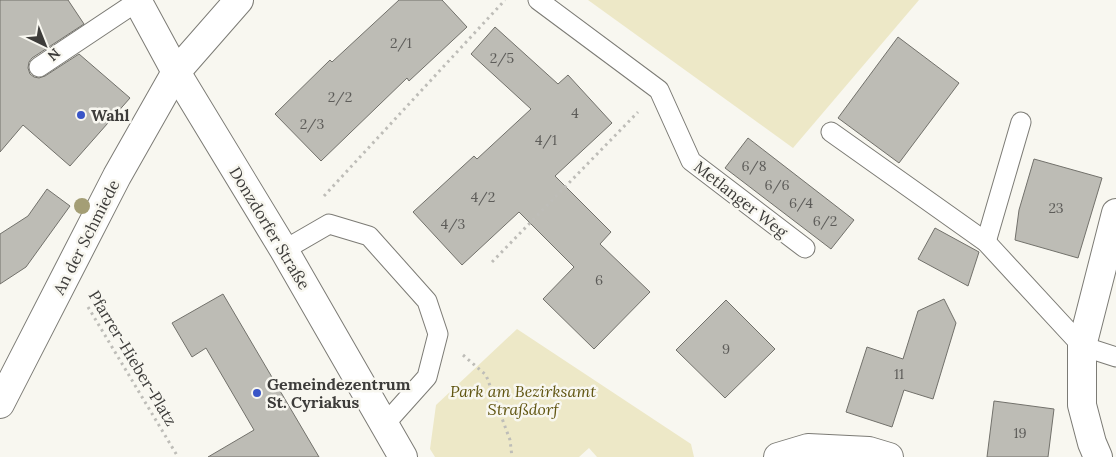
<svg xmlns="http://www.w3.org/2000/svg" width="1116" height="457" font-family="Lora,serif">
	<rect width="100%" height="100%" fill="#f8f7f0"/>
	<!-- green -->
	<g fill="#ede8c7">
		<polygon points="588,0 919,0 793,148"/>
		<polygon points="517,329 691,444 694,457 597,457 589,448 579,457 435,457 430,449 436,405"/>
	</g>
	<!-- building -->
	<g fill="#bdbcb5" stroke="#72716b">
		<polygon points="0,0 68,0 84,24 32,58 29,62 28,68 30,74 34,77 39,78 45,76 79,54 130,98 70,166 23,125 0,152"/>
		<polygon points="399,0 442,0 467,27 409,81 407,78 321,161 275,114 330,60 332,62"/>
		<polygon points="495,27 558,84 568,75 612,123 555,176 611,232 600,244 650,292 594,349 543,299 574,267 519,212 462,265 413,212 474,156 477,159 531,109 471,54"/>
		<polygon points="898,37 959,83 899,163 838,118"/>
		<polygon points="748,138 854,220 831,249 725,168"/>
		<polygon points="1034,159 1102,178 1078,258 1015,240 1019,210"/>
		<polygon points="47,189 70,206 26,267 0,284 0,234 28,216"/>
		<polygon points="935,228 979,252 968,286 918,259"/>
		<polygon points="223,294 319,457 208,457 254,430 206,348 192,357 172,323"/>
		<polygon points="944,299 956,323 933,399 904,390 892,427 846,412 867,347 903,359 918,311"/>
		<polygon points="726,300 775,349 725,398 676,350"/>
		<polygon points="994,401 1054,409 1048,457 987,457"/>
	</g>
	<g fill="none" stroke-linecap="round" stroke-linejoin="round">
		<!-- lane casing -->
		<g stroke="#7c7b75" stroke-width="21">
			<g id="lane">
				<polyline points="538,0 659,90 691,161 805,248"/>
				<polyline points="39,67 138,1"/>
				<polyline points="831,132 986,242 1082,346 1116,357"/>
				<polyline points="986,242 1021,122"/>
				<polyline points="284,250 329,224 369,236 427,301 438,334 427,377 384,425"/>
			</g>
		</g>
		<!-- street casing -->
		<g stroke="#7c7b75" stroke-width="30">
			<g id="street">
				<polyline points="0,404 117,176 176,72 239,0"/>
				<polyline points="778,457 808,448 869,451 889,457"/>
			</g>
		</g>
		<!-- secondary casing -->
		<g stroke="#7c7b75" stroke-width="30">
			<g id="secondary">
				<polyline points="137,0 176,72 284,250 403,457"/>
				<polyline points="1098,457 1092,443 1082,405 1082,346 1116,213"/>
			</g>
		</g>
		<!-- path -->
		<g stroke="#bebdb8" stroke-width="3" stroke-dasharray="2.5 4" stroke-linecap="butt">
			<polyline points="324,196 505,0"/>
			<polyline points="492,262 638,112"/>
			<polyline points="88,307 178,457"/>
			<polyline points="463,355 486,375 510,440 512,457"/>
		</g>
		<!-- lane -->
		<use href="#lane" stroke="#fff" stroke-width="19"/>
		<!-- street -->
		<use href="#street" stroke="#fff" stroke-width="28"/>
		<!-- secondary -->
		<use href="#secondary" stroke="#fff" stroke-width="28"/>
	</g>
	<!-- trees -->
	<circle fill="#a49e75" cx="82" cy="206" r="8"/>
	<!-- markers -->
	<g fill="#3955c7" stroke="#f8f7f0" stroke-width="2">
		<circle cx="81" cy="115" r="5"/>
		<circle cx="257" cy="393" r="5"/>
	</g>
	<g text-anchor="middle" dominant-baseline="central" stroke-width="5" stroke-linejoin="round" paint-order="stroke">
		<!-- number labels -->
		<g font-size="14" fill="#5d5c59">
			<text x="401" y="43">2/1</text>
			<text x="502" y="58">2/5</text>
			<text x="340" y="97">2/2</text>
			<text x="575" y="113">4</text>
			<text x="312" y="124">2/3</text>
			<text x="546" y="140">4/1</text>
			<text x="754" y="166">6/8</text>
			<text x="777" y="185">6/6</text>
			<text x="483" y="197">4/2</text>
			<text x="801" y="203">6/4</text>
			<text x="1056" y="208">23</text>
			<text x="825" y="221">6/2</text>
			<text x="453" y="224">4/3</text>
			<text x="599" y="280">6</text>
			<text x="726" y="349">9</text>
			<text x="899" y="374">11</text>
			<text x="1020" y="433">19</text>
		</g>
		<!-- poi labels -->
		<g font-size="16" font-weight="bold" fill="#3d3c3a" stroke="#f8f7f0" text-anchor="start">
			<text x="91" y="115">Wahl</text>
			<text x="267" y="384">Gemeindezentrum<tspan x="267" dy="18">St. Cyriakus</tspan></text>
		</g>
		<!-- street labels -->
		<g font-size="16" fill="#3d3c3a" stroke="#f8f7f0">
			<text transform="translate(741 199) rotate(38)">Metlanger Weg</text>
			<text transform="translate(270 228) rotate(59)">Donzdorfer Straße</text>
			<text transform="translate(86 237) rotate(-63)">An der Schmiede</text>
			<text transform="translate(133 358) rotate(59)">Pfarrer-Hieber-Platz</text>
		</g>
		<!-- park labels -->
		<g font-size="16" font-style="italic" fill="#605511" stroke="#f8f7f0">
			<text x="523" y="391">Park am Bezirksamt<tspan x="523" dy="18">Straßdorf</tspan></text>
		</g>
	</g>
	<!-- north arrow -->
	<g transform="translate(45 45) rotate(137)" stroke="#f8f7f0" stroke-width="4" paint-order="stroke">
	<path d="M0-4L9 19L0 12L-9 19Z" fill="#3d3c3a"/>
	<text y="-8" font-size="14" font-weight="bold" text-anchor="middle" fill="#3d3c3a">N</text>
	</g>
</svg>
